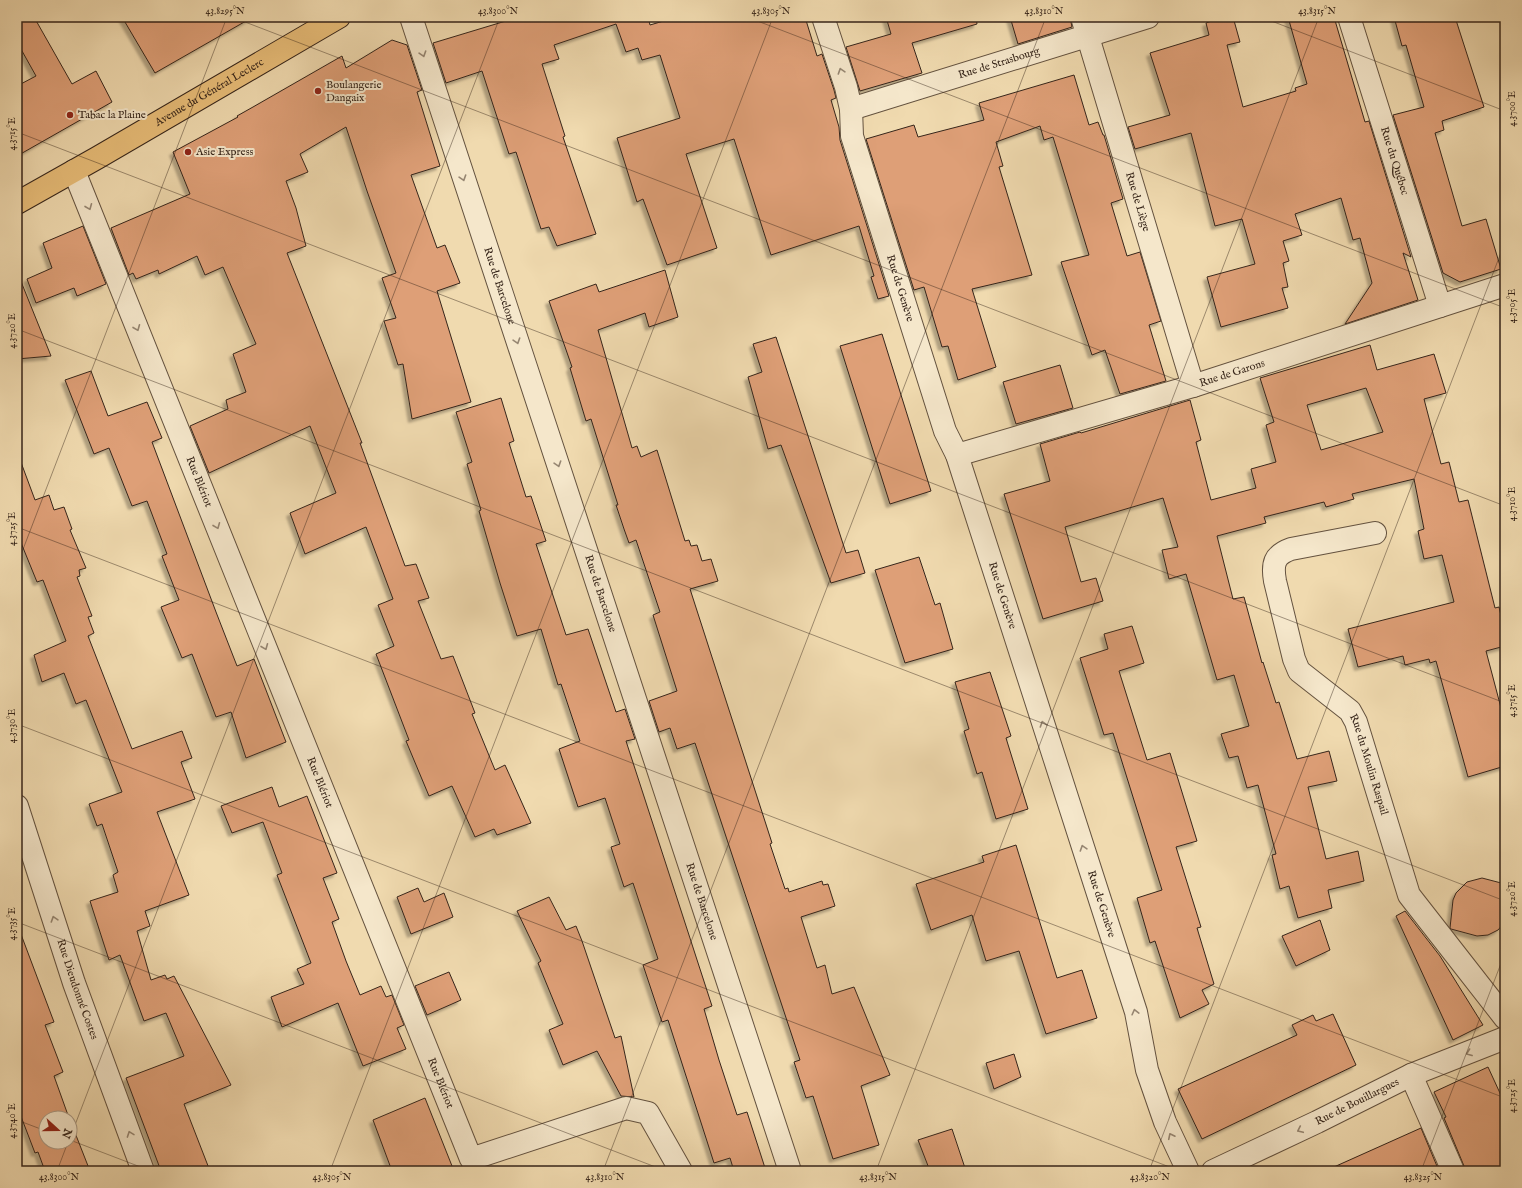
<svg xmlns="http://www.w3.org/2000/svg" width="1522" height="1188" font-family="'IM FELL English',serif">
	<defs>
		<filter id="shadow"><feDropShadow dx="-3.5" dy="3.5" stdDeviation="1" flood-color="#0004"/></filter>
	</defs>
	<rect width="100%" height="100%" fill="#f0daaf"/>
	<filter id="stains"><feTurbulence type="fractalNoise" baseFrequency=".005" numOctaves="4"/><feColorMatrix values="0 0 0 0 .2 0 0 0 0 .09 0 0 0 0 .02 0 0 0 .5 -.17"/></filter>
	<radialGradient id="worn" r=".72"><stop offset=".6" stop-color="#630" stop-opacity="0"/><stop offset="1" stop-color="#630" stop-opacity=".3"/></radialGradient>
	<!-- building -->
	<g fill="#de9f77" stroke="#36251a" fill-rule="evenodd" filter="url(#shadow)">
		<polygon points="17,17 34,17 72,84 96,71 112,102 17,156 17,86 36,76 17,42"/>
		<polygon points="122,17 253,17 155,73"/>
		<polygon points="519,17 648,17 650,25 677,17 805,17 817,56 822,54 834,90 836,98 831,100 839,127 840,140 889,296 878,299 871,277 874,276 859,226 771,255 734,139 686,154 717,248 667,265 643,199 637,202 617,138 680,118 660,55 642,60 638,48 626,52 616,24 554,45 559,59 542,64 565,136 563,137 596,234 557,246 549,227 541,229 516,152 509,154 482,71 446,83 433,43"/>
		<polygon points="886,17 976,17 977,24 912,43 922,73 860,91 846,47 891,34"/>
		<polygon points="1010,17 1070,17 1072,27 1018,44"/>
		<polygon points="1224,17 1233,17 1240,42 1227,45 1243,107 1296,91 1295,88 1307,84 1288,17 1334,17 1365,122 1369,121 1411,257 1403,253 1418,300 1345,324 1372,283 1360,238 1353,240 1341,198 1295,214 1302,235 1283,241 1289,261 1283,263 1288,287 1282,288 1288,308 1221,327 1207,277 1255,264 1242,219 1215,226 1191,133 1135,149 1128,127 1170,115 1150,53 1209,35 1206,23"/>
		<polygon points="1394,17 1455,17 1484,107 1442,121 1444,130 1435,133 1462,226 1486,219 1501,269 1460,282 1443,273 1393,115 1424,107 1406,45 1402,46"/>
		<polygon points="392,40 407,45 422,90 417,92 440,166 411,175 437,248 445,245 460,283 437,291 471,402 412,419 403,364 398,365 384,321 396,318 382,278 396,273 367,191 346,127 300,154 308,172 286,181 296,208 306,246 287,253 362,443 360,443 405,566 416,564 429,598 418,601 441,659 453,656 475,713 472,714 495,770 505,765 531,823 497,835 494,829 475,837 452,786 429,796 406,741 409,740 376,654 394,646 378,605 393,599 366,527 305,554 290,513 336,493 310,426 209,473 190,426 228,409 226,400 246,392 233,354 256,344 223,267 205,275 197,256 159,274 158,270 136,279 133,273 129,275 111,228 190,194 173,152 238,117 237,116 253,107 342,56 346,68"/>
		<polygon points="1074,75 1089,125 1098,122 1103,135 1104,135 1123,199 1111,203 1127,256 1140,252 1161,321 1149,325 1166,381 1120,394 1105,350 1092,355 1061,262 1089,255 1053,137 1044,140 1040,126 996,142 1003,166 999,167 1032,275 972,289 996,367 958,380 948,346 942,347 924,287 914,290 866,139 914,125 918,137 984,120 979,103"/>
		<polygon points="83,226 106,284 77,296 74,288 36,303 27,279 52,268 43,243"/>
		<polygon points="665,270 678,317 649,327 645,313 598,330 632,448 637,446 641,457 657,450 685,541 689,540 691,546 697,545 702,561 711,559 718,581 690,589 772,843 770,844 785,889 788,888 789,892 822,881 823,885 828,884 835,906 801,917 817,968 825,965 832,994 854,987 890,1075 861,1086 879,1145 833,1159 813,1096 806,1098 794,1062 800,1060 695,743 677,749 670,728 659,732 649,701 677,691 653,615 660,612 636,540 629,543 624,529 616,505 618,505 591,419 586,421 570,368 572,367 549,301 596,284 599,292"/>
		<polygon points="17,274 18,274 51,356 17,359"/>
		<polygon points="882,334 931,491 890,504 840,346"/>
		<polygon points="776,337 846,553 858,550 865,573 831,583 781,445 768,449 748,377 762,372 753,344"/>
		<path d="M1370 345 1377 370 1434 354 1446 393 1424 399 1441 464 1449 462 1459 502 1468 500 1495 608 1499 607 1505 633V646L1486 651 1505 723V766L1468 777 1436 661 1430 663 1429 659 1405 665 1403 656 1358 667 1348 629 1454 602 1442 555 1424 559 1418 531 1424 529 1414 479 1352 494 1354 499 1326 507 1324 502 1264 517 1266 523 1217 536 1233 599 1244 597 1262 663 1263 662 1276 703 1279 702 1297 759 1329 751 1337 781 1308 787 1326 859 1358 851 1364 881 1328 890 1332 908 1298 918 1289 886 1280 889 1272 855 1276 854 1258 785 1247 788 1238 756 1229 758 1221 734 1249 726 1234 675 1217 680 1186 574 1169 579 1162 550 1178 547 1163 498 1065 527 1081 582 1096 578 1103 601 1043 619 1004 494 1050 481 1040 444 1080 432 1081 433 1190 400 1201 440 1196 442 1211 500 1256 488 1251 469 1276 462 1266 425 1274 422 1260 378ZM1366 388 1383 432 1321 450 1307 405Z"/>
		<polygon points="1060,365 1073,408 1016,424 1003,382"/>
		<polygon points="91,371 108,416 147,402 162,438 152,442 216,612 237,666 254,659 286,742 246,758 231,712 216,717 192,654 182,658 161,607 179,600 162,556 167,554 147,501 132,506 109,448 94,454 65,380"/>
		<polygon points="501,398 514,441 509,443 526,497 531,496 546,541 536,544 566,635 588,629 616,712 625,709 635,739 626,741 712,1006 704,1009 719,1060 737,1115 747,1112 766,1171 734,1171 730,1158 714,1163 668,1020 662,1022 643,965 658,959 633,883 624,887 611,847 620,844 605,798 578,807 559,749 580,741 561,684 558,685 541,629 517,636 500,583 479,511 481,510 467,464 472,462 456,412"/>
		<polygon points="17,457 19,457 35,500 49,495 54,510 64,507 72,529 70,530 86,568 79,570 80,576 77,577 92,616 88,617 94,633 88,636 132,749 182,731 192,758 181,762 195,799 157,812 189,895 145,911 150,926 137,931 151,980 165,975 167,979 174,976 231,1085 184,1104 210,1171 161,1171 126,1078 184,1056 166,1013 144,1021 120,955 109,960 90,901 118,892 113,875 118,872 102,824 97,826 89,804 122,792 86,700 76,704 64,673 42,682 34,655 66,641 43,580 37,582 17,533"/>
		<polygon points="919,557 935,605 940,603 953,649 905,663 875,570"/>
		<polygon points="1132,626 1144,663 1119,671 1147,760 1170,753 1197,841 1176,847 1201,927 1197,928 1214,984 1202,990 1209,1004 1180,1018 1155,941 1150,943 1137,898 1162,890 1113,733 1104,735 1080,658 1108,649 1104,634"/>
		<polygon points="990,672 1011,736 1006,738 1028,809 996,819 982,772 977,774 964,731 969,729 955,682"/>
		<polygon points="272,787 279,807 307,796 337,873 323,878 339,919 332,922 346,961 360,995 381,986 386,997 392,995 404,1025 397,1028 406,1049 363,1066 338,1003 282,1027 271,997 304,984 297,969 311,963 277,875 282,873 263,822 232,833 221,806"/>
		<polygon points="1016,845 1057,978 1082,970 1097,1018 1046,1034 1019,951 986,961 972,915 931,930 916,884 984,862 982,856"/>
		<polygon points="1482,878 1505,884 1505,922 1498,930 1488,935 1477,936 1451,929 1450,928 1453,900 1456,893 1467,882"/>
		<polygon points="418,888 424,902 444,893 453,917 411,934 397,897"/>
		<polygon points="549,897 566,930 576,926 582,941 615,1038 621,1036 634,1097 621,1096 597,1051 563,1065 549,1030 563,1024 538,963 541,961 517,911"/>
		<polygon points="1405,911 1440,956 1483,1025 1453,1040 1396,916"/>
		<polygon points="1320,920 1330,950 1296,966 1282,936"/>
		<polygon points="17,929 19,929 54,1022 45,1025 63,1072 54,1076 69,1118 46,1118 46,1142 70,1142 70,1120 90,1171 45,1171 38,1152 35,1153 17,1106"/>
		<polygon points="449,972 461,1000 427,1015 415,986"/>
		<polygon points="1333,1014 1356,1065 1202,1139 1178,1089 1297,1035 1292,1025 1313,1015 1316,1021"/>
		<polygon points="1014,1054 1021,1077 994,1089 986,1063"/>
		<polygon points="1488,1067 1505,1104 1505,1171 1465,1171 1464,1166 1444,1118 1446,1117 1434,1092"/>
		<polygon points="425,1098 454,1171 392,1171 373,1120"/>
		<polygon points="1421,1128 1439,1171 1325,1171"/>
		<polygon points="952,1129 966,1171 930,1171 918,1140"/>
	</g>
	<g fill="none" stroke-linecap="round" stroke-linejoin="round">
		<!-- minor casing -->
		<g stroke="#64523f" stroke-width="24">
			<g id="minor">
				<path id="s1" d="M411 17 790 1171"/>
				<path id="s2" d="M823 17 846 87 851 109 852 136 945 431 957 455 1136 1012 1147 1070 1165 1122 1188 1171"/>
				<path id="s3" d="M1082 17 1193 386"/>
				<path id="s4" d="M1349 17 1440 306"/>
				<path id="s5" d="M851 109 1148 17"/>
				<path id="s6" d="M74 171 471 1159 626 1108 648 1113 681 1171"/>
				<path id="s7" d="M957 455 1193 386 1505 285"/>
				<path id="s8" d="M1375 533 1291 549C1274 555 1272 564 1275 581L1294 659 1299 671 1350 711 1356 722 1409 895 1505 1018"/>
				<path id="s9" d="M17 806 74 983 143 1171"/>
				<polyline points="1411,1075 1453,1171"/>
				<path id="s10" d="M1213 1171 1317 1122 1411 1075 1505 1038"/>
			</g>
		</g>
		<!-- major casing -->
		<g stroke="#36251a" stroke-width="24">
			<g id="major">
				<path id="s11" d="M17 203 97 158 339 17"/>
			</g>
		</g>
		<!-- minor -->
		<use href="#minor" stroke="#f5e7cb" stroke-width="22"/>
		<!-- major -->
		<use href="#major" stroke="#e8bd78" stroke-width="22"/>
	</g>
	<!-- one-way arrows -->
	<defs><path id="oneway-chevron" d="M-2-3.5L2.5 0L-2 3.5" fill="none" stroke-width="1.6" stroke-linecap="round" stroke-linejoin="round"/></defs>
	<g stroke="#968672">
		<use href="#oneway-chevron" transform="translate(423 54) rotate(72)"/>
		<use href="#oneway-chevron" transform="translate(841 71) rotate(-108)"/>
		<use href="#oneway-chevron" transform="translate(463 178) rotate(72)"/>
		<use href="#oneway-chevron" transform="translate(89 207) rotate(68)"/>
		<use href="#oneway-chevron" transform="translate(137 328) rotate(68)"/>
		<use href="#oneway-chevron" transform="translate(517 341) rotate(72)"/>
		<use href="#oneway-chevron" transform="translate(558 464) rotate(72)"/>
		<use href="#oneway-chevron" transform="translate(217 526) rotate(68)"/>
		<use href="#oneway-chevron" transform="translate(265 647) rotate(68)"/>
		<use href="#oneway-chevron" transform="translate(1043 724) rotate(-108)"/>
		<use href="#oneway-chevron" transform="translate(1083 848) rotate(-108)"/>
		<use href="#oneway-chevron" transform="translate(54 919) rotate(-108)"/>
		<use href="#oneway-chevron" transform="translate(1135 1012) rotate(-104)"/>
		<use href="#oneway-chevron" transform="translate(1469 1053) rotate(159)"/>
		<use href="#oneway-chevron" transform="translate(1300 1130) rotate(155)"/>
		<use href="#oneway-chevron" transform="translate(130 1134) rotate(-110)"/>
		<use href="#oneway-chevron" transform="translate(1171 1136) rotate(-116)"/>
	</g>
	<!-- ticks -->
	<path fill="none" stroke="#36251a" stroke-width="1" stroke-opacity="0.45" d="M232 17 1505 506M747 17 1505 308M1261 17 1505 111M17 132 1505 703M17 329 1505 901M17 527 1505 1098M17 565 227 17M17 724 1180 1171M17 922 666 1171M17 1120 46 1131M70 1138 500 17M70 1140 151 1171M57 1171 68 1142M330 1171 773 17M603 1171 1046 17M876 1171 1319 17M1149 1171 1505 242M1421 1171 1505 953"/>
	<!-- markers -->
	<g fill="#8f2418" stroke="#f5e7cb" stroke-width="1.5">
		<circle cx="318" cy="91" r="4"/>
		<circle cx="70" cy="115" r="4"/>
		<circle cx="188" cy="152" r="4"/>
	</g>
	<g text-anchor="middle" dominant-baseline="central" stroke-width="4" stroke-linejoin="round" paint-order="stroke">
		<!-- street labels -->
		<g font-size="11" fill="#36251a" stroke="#f5e7cb">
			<text stroke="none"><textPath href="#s5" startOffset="155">Rue de Strasbourg</textPath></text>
			<text stroke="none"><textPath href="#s11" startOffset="222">Avenue du Général Leclerc</textPath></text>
			<text stroke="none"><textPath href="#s4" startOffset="151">Rue du Québec</textPath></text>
			<text stroke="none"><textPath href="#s3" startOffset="193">Rue de Liège</textPath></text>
			<text stroke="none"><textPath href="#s1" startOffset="283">Rue de Barcelone</textPath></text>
			<text stroke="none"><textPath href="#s2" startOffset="283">Rue de Genève</textPath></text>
			<text stroke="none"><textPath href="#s7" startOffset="287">Rue de Garons</textPath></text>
			<text stroke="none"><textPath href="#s6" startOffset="335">Rue Blériot</textPath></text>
			<text stroke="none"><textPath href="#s1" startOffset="607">Rue de Barcelone</textPath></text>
			<text stroke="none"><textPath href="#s2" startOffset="607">Rue de Genève</textPath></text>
			<text stroke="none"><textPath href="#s8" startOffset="341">Rue du Moulin Raspail</textPath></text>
			<text stroke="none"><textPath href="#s6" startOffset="659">Rue Blériot</textPath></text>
			<text stroke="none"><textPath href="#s1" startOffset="931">Rue de Barcelone</textPath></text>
			<text stroke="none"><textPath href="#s2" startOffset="931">Rue de Genève</textPath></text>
			<text stroke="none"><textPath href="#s9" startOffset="193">Rue Dieudonné Costes</textPath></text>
			<text stroke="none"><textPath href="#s6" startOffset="983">Rue Blériot</textPath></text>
			<text stroke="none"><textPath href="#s10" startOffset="160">Rue de Bouillargues</textPath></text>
		</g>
		<!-- poi labels -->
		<g font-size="11" fill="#36251a" stroke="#f5e7cb" text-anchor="start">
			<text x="326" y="85">Boulangerie<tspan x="326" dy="13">Dangaix</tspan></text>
			<text x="78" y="115">Tabac la Plaine</text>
			<text x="196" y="152">Asie Express</text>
		</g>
	</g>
	<!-- margin -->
	<rect width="1522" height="1188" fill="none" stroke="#f0daaf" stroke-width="44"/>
	<!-- north arrow -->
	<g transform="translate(58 1130) rotate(111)"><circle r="19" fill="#f5e7cb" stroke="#a99984"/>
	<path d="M0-3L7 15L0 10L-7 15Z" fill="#8f2418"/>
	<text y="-6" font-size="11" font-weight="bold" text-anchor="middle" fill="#36251a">N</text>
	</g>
	<rect x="22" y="22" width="1478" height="1144" fill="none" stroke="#36251a" stroke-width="1.5"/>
	<g font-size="10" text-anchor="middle" fill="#36251a">
		<text x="225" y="14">43.8295°N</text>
		<text x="498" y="14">43.8300°N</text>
		<text x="771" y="14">43.8305°N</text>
		<text x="1044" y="14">43.8310°N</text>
		<text x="1317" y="14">43.8315°N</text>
		<text transform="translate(1511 109) rotate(-90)" y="4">4.3700°E</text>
		<text transform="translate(11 134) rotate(-90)" y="4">4.3715°E</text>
		<text transform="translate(1511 306) rotate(-90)" y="4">4.3705°E</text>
		<text transform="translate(11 331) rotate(-90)" y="4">4.3720°E</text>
		<text transform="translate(1511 504) rotate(-90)" y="4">4.3710°E</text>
		<text transform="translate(11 529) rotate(-90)" y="4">4.3725°E</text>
		<text transform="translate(1511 701) rotate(-90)" y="4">4.3715°E</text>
		<text transform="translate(11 726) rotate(-90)" y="4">4.3730°E</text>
		<text transform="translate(1511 899) rotate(-90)" y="4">4.3720°E</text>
		<text transform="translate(11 924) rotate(-90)" y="4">4.3735°E</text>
		<text transform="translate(1511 1096) rotate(-90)" y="4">4.3725°E</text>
		<text transform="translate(11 1121) rotate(-90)" y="4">4.3740°E</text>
		<text x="59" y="1180">43.8300°N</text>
		<text x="332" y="1180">43.8305°N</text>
		<text x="605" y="1180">43.8310°N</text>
		<text x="878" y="1180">43.8315°N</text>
		<text x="1150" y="1180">43.8320°N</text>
		<text x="1423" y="1180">43.8325°N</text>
	</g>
	<rect width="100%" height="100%" filter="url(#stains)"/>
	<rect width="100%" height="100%" fill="url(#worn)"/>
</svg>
